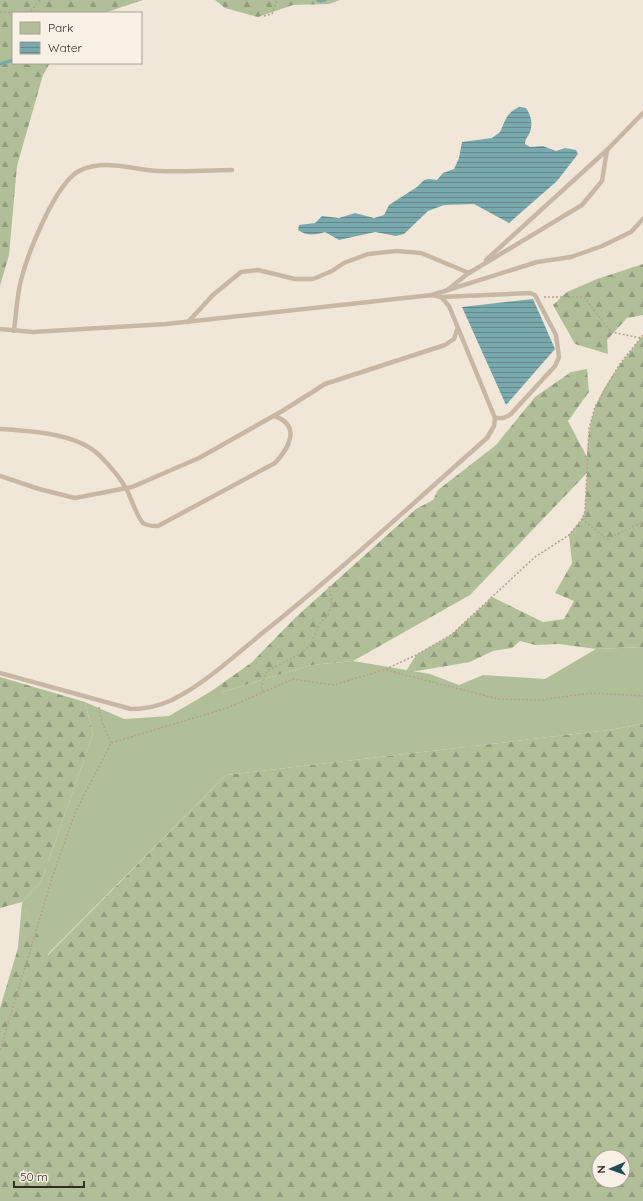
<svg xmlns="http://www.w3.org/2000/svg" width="643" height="1201" font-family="Quicksand,sans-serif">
	<defs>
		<pattern id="forest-firs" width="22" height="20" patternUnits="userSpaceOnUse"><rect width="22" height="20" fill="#b1bf99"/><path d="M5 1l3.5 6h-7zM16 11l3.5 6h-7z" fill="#919b7d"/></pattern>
		<pattern id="water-rules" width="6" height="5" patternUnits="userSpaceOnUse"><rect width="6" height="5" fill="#79a8ad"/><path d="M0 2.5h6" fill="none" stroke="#64898d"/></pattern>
	</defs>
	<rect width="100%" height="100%" fill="#f1e7d9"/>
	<!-- green -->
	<polygon fill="#b1bf99" points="643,647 643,724 609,730 226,775 47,955 22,902 41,882 93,734 85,702 124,719 169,716 210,692 222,692 311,665 353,661 430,674 459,685 483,675 545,679 596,649"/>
	<!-- forest -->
	<g fill="url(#forest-firs)" fill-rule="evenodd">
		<polygon points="0,0 143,0 104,13 13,13 13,63 50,63 43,75 17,166 9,255 0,286"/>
		<polygon points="215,0 340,0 329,4 293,5 258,17 225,8"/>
		<polygon points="643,264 643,315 627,318 607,340 608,354 575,344 553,305 567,292 597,279"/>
		<path d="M643 335V647L596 649 559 644 535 645 520 641 512 648 493 651 470 662 405 673 416 655 451 635 492 597 543 622 564 619 574 601 555 593 572 563 569 535 582 519 585 511 587 473 470 595 353 661 311 665 222 692H210L251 663 296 617 416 509 433 500 438 490 496 445 535 397 571 372 587 369 589 392 568 421 587 457C588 440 589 424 595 408 604 383 627 356 643 335Z"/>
		<path d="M0 677 85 702 93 734 41 882 22 902 48 955 226 775 609 730 643 724V1201H0V1008L18 948 22 902 0 908ZM599 1157H623V1181H599Z"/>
	</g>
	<!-- water -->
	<g fill="url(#water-rules)">
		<path d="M519 107 526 108C531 115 533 123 530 132 528 137 525 138 525 144L530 147 543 146 556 151 565 148 576 150 578 154 557 181 509 223 474 204 444 205 428 211 404 234 396 236 375 232 339 240 325 232C316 235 306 236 298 230L299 225 315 223 322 216 339 218 355 213 374 218 384 215 389 205 417 187 424 180 429 179 437 180 443 173 454 169 459 158 462 142 492 138 500 132C506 120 506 113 519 107Z"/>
		<polygon points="533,299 555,349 506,405 462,307"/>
	</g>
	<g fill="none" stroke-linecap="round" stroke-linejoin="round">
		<!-- stream -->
		<g stroke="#79a8ad" stroke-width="3">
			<polyline points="318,0 321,1 325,0"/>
			<polyline points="0,64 13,60"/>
		</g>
		<!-- path -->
		<g stroke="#b4a190" stroke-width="1.5" stroke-dasharray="2 2" stroke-linecap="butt">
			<polyline points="0,12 19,13"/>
			<polyline points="23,13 31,11 40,0"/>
			<polyline points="264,16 272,14 277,0"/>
			<polyline points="544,297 584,297 611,332 641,338"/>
			<polyline points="582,519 607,539 643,522"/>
			<polyline points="386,670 498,699 540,700 591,693 643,696"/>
			<polyline points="263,692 261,687 267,671 303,652 311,643 320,623 328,615 332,602 329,586"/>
			<polyline points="99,707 102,722 111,743"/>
			<polyline points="0,1050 53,875 75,813 111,743 227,708 293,679 333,685 384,670 416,655 451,635 535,557 569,535 582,519 585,511 589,428 595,407 619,365 643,335"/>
		</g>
		<!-- service -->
		<g stroke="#c8b7a5" stroke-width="4.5">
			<polyline points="486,260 607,150 643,113"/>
			<polyline points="446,291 470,272"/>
			<polyline points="432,295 537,262 571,257 602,246 631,232 643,219"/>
			<polyline points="441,297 530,293 535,295 556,335 559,357 555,366 510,415 503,418 495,418"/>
			<polyline points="188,322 213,295 241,272 258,270 295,279 313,279 332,271 344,263 368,254 397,251 421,253 469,273 582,205 602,181 607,150"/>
			<path d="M0 329 33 332 166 324 432 295 441 297 449 306 495 418 494 426 487 438C412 504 338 573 260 635 232 658 204 684 172 700 159 706 145 709 131 709L0 673"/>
			<path d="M14 331C16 314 17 296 21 280 28 253 55 184 79 171 103 158 134 170 159 171 184 172 208 170 232 170"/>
			<path d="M0 429C30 431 79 433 101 457 110 466 121 479 127 490 131 498 137 517 143 523 147 526 153 526 158 526L275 463C290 447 301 425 274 416"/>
			<polyline points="0,476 39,489 75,498 132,487 199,458 284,410 325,384 445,345 454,339 457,330"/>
		</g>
	</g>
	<!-- legend -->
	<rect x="12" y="12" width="130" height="52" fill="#f9f1e5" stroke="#aaa299"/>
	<rect x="20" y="22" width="20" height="12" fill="#b1bf99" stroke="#aaa299"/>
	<text x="48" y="32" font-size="12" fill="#342b26">Park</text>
	<rect x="20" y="42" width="20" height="12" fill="url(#water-rules)" stroke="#aaa299"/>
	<text x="48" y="52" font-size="12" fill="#342b26">Water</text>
	<!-- north arrow -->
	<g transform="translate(611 1169) rotate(268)"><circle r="19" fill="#f9f1e5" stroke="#aaa299"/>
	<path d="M0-3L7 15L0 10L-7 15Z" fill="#1d4e55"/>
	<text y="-6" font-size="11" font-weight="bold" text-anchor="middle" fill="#342b26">N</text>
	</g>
	<!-- scale -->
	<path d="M14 1181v6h70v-6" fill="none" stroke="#342b26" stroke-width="2"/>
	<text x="20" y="1181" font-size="12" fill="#342b26" stroke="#f9f1e5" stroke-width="3" paint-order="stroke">50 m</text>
</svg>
